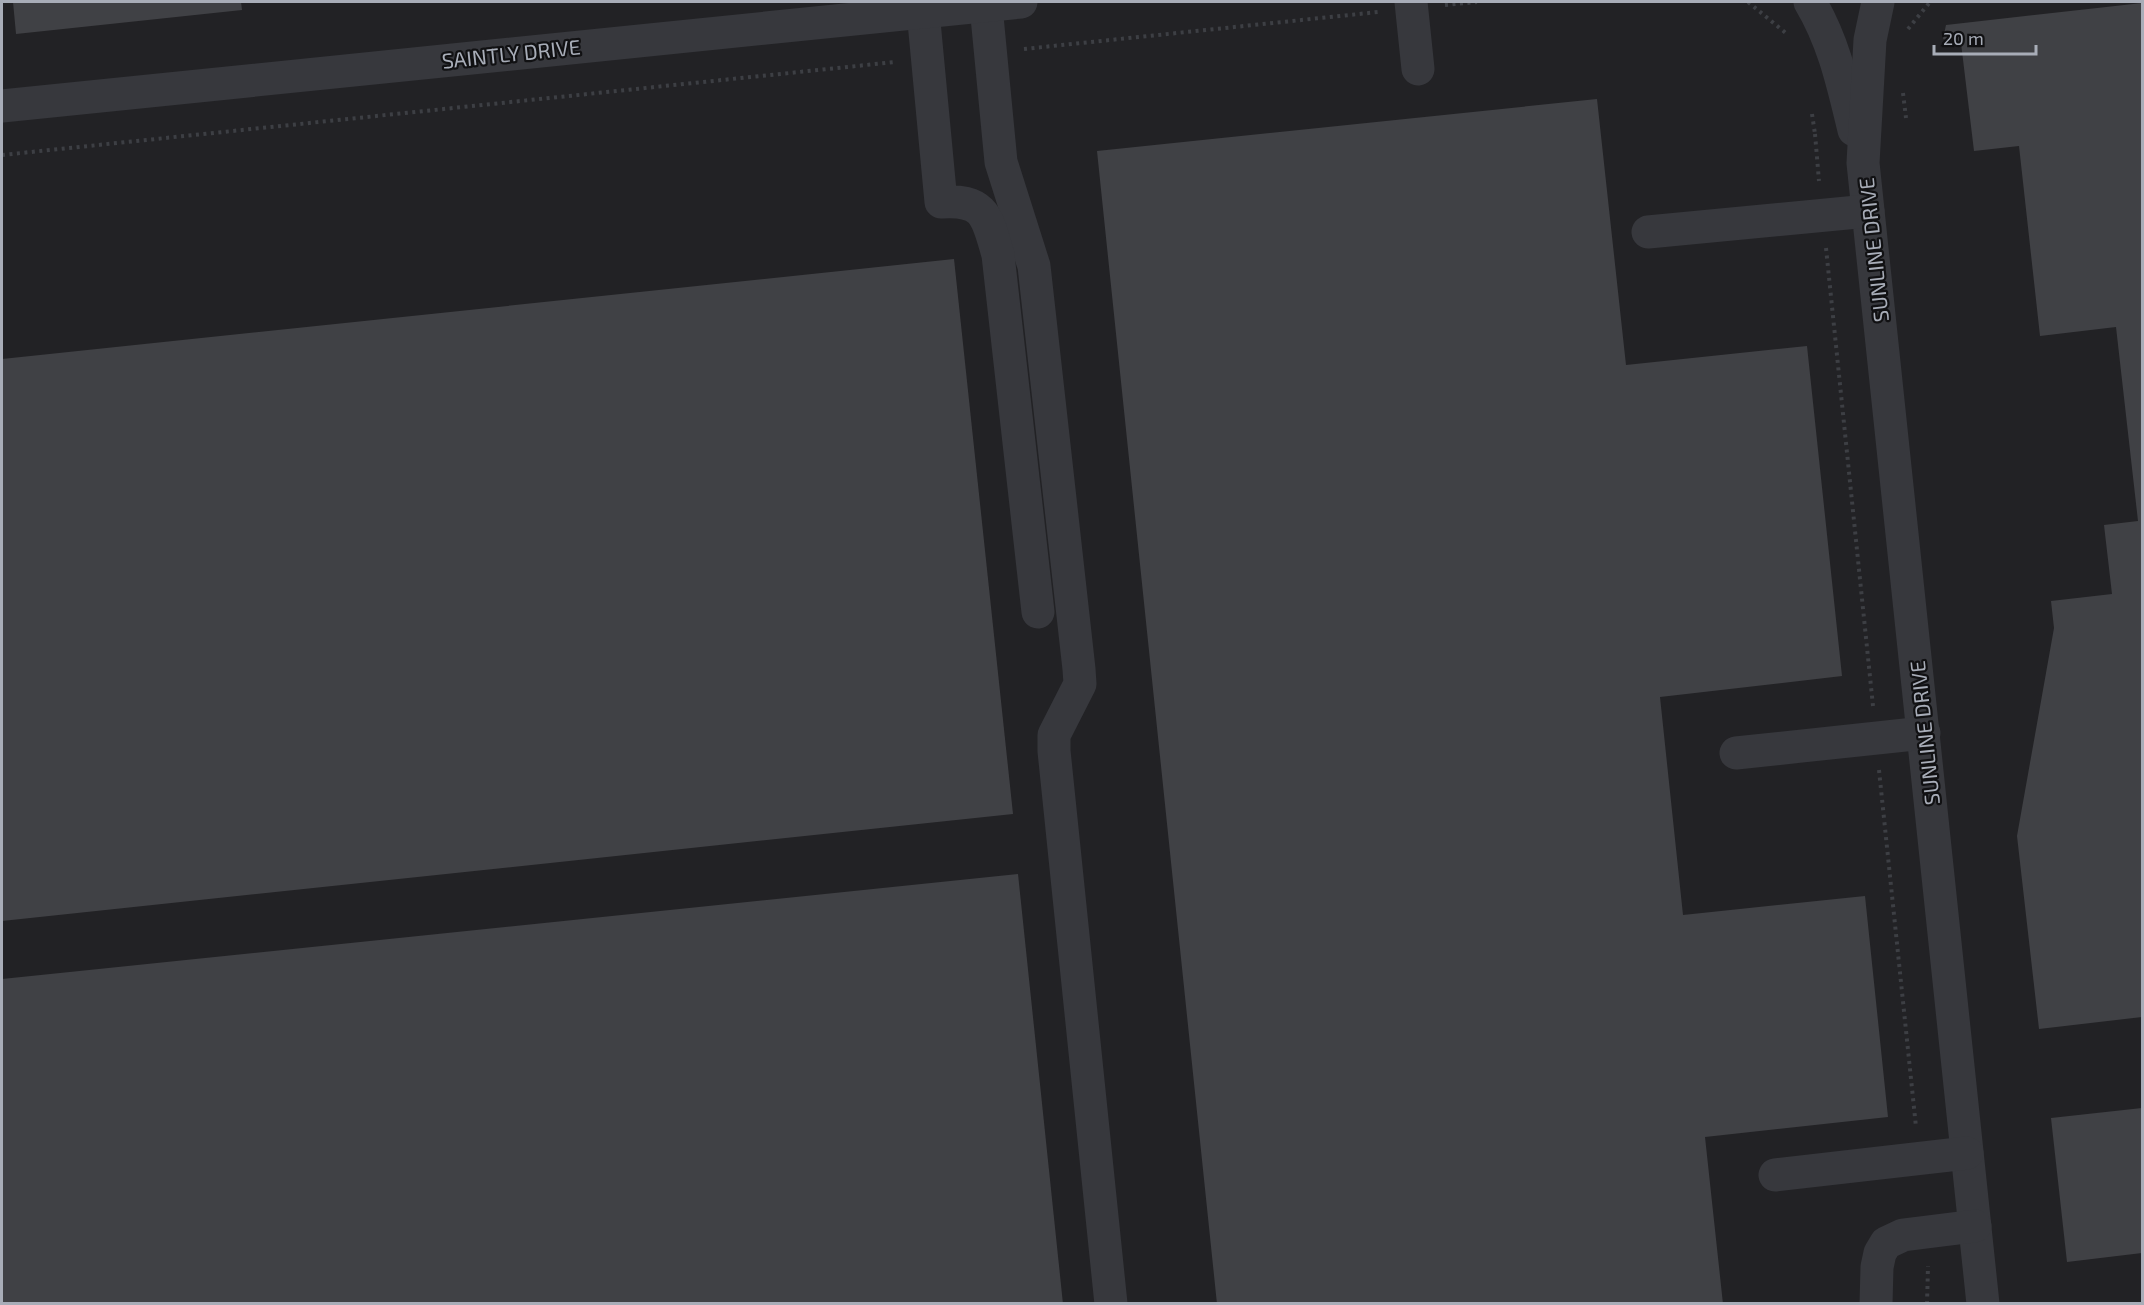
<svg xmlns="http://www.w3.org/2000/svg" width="2144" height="1305" font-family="'Exo 2',sans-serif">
	<rect width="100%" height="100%" fill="#161618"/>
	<!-- built -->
	<rect fill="#222225" x="2" y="2" width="2140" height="1301"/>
	<!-- building -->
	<g fill="#404145">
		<polygon points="13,2 241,2 242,10 16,34"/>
		<polygon points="2142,3 2142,1017 2039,1029 2017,836 2054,628 2051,601 2112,594 2104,525 2138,521 2116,327 2040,336 2019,146 1974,151 1961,43 1943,39 1946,25"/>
		<polygon points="1597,99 1626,365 1807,346 1842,676 1660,697 1683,915 1865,896 1888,1117 1705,1137 1723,1304 1217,1304 1097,151"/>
		<polygon points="954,259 1013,814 2,921 2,359"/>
		<polygon points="1018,874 1063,1304 2,1304 2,979"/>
		<polygon points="2142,1108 2142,1253 2067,1262 2051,1118"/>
	</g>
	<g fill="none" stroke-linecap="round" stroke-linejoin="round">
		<!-- path -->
		<g stroke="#3d3f44" stroke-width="4" stroke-dasharray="3 4.5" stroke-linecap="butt">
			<polyline points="1748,2 1787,34"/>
			<polyline points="1445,5 1477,2"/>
			<polyline points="1908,29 1930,2"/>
			<polyline points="1024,49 1378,12"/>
			<polyline points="1903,93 1906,118"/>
			<polyline points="1812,114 1815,134 1817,133"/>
			<polyline points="1815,134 1819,181"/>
			<polyline points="2,155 895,62"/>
			<polyline points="1826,248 1873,706"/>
			<polyline points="1879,770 1916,1127"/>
			<polyline points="1927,1304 1928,1266"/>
		</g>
		<!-- minor -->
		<g stroke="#37383d" stroke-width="33">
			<polyline points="1411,2 1418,69"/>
			<path d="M1810 2C1834 42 1843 85 1854 130"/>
			<polyline points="1878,2 1870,40 1863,163 1983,1304"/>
			<polyline points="986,6 1001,162 1034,266 1079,669 1080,684 1054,735 1054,751 1111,1304"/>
			<path d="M923 11 941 202C986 199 987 217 998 255L1038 612"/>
			<polyline points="2,106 1021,2"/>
			<polyline points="1648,232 1868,211"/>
			<polyline points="1736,753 1924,733"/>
			<polyline points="1775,1175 1967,1153"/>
			<polyline points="1876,1304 1877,1267 1880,1253 1886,1243 1903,1235 1975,1226"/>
		</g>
	</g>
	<g text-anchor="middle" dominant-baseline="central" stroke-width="4.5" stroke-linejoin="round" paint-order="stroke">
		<!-- street labels -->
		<g font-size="21" fill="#a8adb8" stroke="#111113">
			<text transform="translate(511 53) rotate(-6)">SAINTLY DRIVE</text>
			<text transform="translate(1873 250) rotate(-96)">SUNLINE DRIVE</text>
			<text transform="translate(1924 733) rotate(-96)">SUNLINE DRIVE</text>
		</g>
	</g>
	<!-- border -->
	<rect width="2144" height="1305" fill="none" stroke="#a8adb8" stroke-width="6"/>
	<!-- scale -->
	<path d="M1934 45v9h102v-9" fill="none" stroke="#a8adb8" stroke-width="3"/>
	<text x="1943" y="45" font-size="18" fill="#a8adb8" stroke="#111113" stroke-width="4.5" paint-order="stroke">20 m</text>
</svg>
